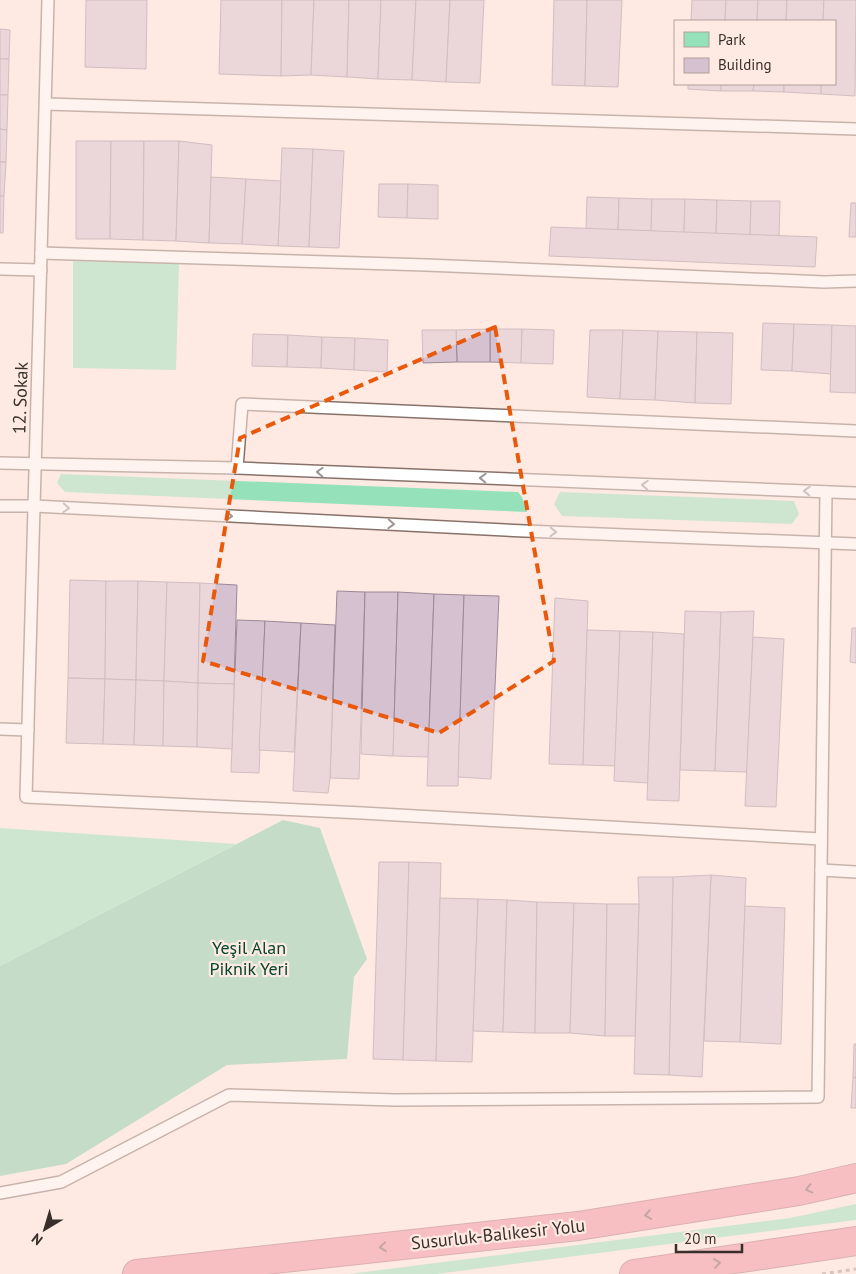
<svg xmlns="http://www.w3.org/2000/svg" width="856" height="1274" font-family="'PT Sans',sans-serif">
	<rect width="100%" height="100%" fill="#feeae2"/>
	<!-- green -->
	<g fill="#95e2ba">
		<polygon points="73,261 179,264 176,370 73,368"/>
		<polygon points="61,474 518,492 522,497 527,512 65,492 57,483"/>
		<polygon points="560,492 794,501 799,514 792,524 562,516 554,504"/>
		<polygon points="0,828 236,844 0,966"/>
		<polygon points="856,1204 856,1220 437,1274 349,1274 790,1218"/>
	</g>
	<!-- forest -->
	<polygon fill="#82cfa8" points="283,820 320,828 367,959 354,977 347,1059 227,1065 66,1164 0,1176 0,966"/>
	<!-- building -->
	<g fill="#d5c1d0" stroke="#9c8997">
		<polygon points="86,0 147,0 146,69 85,67"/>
		<polygon points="221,0 282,0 281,76 219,74"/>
		<polygon points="282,0 314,0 311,75 281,76"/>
		<polygon points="314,0 349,0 347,77 311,75"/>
		<polygon points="349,0 381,0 378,79 347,77"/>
		<polygon points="381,0 416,0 412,80 378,79"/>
		<polygon points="416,0 450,0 446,82 412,80"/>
		<polygon points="450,0 484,0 480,83 446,82"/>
		<polygon points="554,0 587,0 585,86 552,85"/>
		<polygon points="587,0 622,0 618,87 585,86"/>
		<polygon points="692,0 726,0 725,21 691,21"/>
		<polygon points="726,0 758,0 757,21 725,21"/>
		<polygon points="758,0 787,0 786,21 757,21"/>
		<polygon points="787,0 824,0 823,21 786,21"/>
		<polygon points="824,0 856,0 855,96 821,94 821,84 835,84 835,21 823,21"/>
		<polygon points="0,29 10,30 9,59 0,59"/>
		<polygon points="0,59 9,59 8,95 0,95"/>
		<polygon points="688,84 721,84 721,91 688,89"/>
		<polygon points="721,84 754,84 753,91 721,91"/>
		<polygon points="754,84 784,84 784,92 753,91"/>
		<polygon points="784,84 821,84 821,94 784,92"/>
		<polygon points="0,95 8,95 7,130 0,129"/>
		<polygon points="0,129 7,130 6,162 0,162"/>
		<polygon points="76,141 111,141 110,239 76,239"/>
		<polygon points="111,141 144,141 143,240 110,239"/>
		<polygon points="144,141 179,141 176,241 143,240"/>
		<polygon points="179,141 212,145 209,243 176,241"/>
		<polygon points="282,148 313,149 309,247 278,246"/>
		<polygon points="313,149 344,151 339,248 309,247"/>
		<polygon points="0,162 6,162 4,196 0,196"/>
		<polygon points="211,177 246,179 242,244 209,243"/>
		<polygon points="246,179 281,181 278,246 242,244"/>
		<polygon points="379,184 408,184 407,218 378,217"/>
		<polygon points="408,184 438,185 438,219 407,218"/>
		<polygon points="0,196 4,196 3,233 0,233"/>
		<polygon points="587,197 619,198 618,230 586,229"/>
		<polygon points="619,198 652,199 651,231 618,230"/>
		<polygon points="652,199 685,199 684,233 651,231"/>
		<polygon points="685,199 717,200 716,234 684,233"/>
		<polygon points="717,200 751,201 750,235 716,234"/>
		<polygon points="751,201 780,201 779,236 750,235"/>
		<polygon points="851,203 856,203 856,237 849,237"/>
		<polygon points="551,227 817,237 815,267 549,256"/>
		<polygon points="763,323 794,324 792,371 761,370"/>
		<polygon points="794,324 832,325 831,374 792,371"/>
		<polygon points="832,325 856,326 856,393 830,392"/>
		<polygon points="490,329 522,329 521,363 490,362"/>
		<polygon points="490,329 490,362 457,362 456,330"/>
		<polygon points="522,329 554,330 553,364 521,363"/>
		<polygon points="422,330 456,330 457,362 423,363"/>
		<polygon points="590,330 623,330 620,399 587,397"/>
		<polygon points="623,330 658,331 655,400 620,399"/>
		<polygon points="658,331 697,332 695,403 655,400"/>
		<polygon points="697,332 733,333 731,404 695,403"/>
		<polygon points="253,334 288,335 287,367 252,366"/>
		<polygon points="288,335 322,337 321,368 287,367"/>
		<polygon points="322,337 355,338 354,370 321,368"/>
		<polygon points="355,338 388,340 387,372 354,370"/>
		<polygon points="70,580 106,581 105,679 68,678"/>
		<polygon points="106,581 138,581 136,680 105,679"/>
		<polygon points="138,581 167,582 164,681 136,680"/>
		<polygon points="167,582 200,583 198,683 164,681"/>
		<polygon points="200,583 237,585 234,684 198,683"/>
		<polygon points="337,591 365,592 359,779 330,778"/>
		<polygon points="365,592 398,592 393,756 361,754"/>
		<polygon points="398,592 434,594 428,757 393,756"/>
		<polygon points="434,594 464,595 458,786 427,786"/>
		<polygon points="464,595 499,596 491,779 458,777"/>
		<polygon points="555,598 588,601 583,765 549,764"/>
		<polygon points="685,611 721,612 715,771 680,770"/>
		<polygon points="754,611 747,772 715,771 721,612"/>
		<polygon points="237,620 265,621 259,773 231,772"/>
		<polygon points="265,621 301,623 294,752 259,750"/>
		<polygon points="301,623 335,625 330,778 328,793 293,791"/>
		<polygon points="852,628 856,628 856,663 850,662"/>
		<polygon points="587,630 620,631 616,766 583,765"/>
		<polygon points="620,631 653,632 648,783 614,781"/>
		<polygon points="653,632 684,634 679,801 647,800"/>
		<polygon points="753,637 784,639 776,807 745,806"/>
		<polygon points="68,678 105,679 103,744 66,743"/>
		<polygon points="105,679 136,680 134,745 103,744"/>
		<polygon points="136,680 164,681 163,746 134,745"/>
		<polygon points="164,681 198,683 197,747 163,746"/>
		<polygon points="198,683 234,684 232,749 197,747"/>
		<polygon points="379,862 409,862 403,1060 373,1059"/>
		<polygon points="409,862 441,863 436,1061 403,1060"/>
		<polygon points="711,875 746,878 740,1042 704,1041"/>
		<polygon points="711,875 702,1077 669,1075 673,877"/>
		<polygon points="638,877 673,877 669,1075 634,1074 639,904"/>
		<polygon points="440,898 478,899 472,1062 436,1061"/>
		<polygon points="478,899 507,900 503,1032 473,1031"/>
		<polygon points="507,900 537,902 535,1033 503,1032"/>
		<polygon points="537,902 574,903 570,1033 535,1033"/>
		<polygon points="574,903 607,904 605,1036 570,1033"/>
		<polygon points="607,904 639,904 635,1036 605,1036"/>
		<polygon points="745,906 785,908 781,1044 740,1042"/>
		<polygon points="854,1044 856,1044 856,1078 853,1077"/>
		<polygon points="853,1077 856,1078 856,1108 851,1108"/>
	</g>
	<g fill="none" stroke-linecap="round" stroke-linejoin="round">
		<!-- lane casing -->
		<g stroke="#877269" stroke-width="14">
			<g id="lane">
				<polyline points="48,0 26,797 362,813 821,839"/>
				<polyline points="46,104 856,129"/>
				<polyline points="41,253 426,265 824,282 856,281"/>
				<polyline points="0,269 41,270"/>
				<polyline points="0,463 237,468 856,493"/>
				<polyline points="237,468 242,404 856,431"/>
				<polyline points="0,506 34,506 525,531 856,544"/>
				<polyline points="0,729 28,730"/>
				<polyline points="821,870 856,872"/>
				<polyline points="0,1193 61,1182 229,1095 395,1100 818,1097 826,492"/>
			</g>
		</g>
		<!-- highway casing -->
		<g stroke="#af6c74" stroke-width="30">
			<g id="highway">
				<polyline points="137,1274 578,1226 799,1191 856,1178"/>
				<polyline points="634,1274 856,1241"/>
			</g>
		</g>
		<!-- path -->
		<polyline stroke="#a79892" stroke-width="3" stroke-dasharray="4 4" stroke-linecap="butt" points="822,1274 856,1269"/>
		<!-- lane -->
		<use href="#lane" stroke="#fff" stroke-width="11"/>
		<!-- highway -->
		<use href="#highway" stroke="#ef8d9b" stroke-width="28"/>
	</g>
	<!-- one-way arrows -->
	<defs><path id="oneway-chevron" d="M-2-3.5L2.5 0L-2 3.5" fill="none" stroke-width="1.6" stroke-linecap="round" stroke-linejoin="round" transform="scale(1.25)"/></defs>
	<g stroke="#9c9795">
		<use href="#oneway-chevron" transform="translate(320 472) rotate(-178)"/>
		<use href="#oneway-chevron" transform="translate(483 478) rotate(-178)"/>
		<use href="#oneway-chevron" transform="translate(645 485) rotate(-178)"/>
		<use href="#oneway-chevron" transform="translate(807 491) rotate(-178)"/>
		<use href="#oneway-chevron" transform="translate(66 508) rotate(3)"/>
		<use href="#oneway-chevron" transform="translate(229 516) rotate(3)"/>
		<use href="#oneway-chevron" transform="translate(391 524) rotate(3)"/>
		<use href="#oneway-chevron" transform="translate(553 532) rotate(2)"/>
	</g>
	<g stroke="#815558">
		<use href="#oneway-chevron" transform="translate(809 1189) rotate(167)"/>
		<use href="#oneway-chevron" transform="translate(648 1215) rotate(171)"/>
		<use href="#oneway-chevron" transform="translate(383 1247) rotate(174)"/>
		<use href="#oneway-chevron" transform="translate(717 1263) rotate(-8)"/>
	</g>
	<!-- marked area -->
	<path d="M0 0H856V1274H0ZM495 327 554 661 439 733 203 661 240 438Z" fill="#feeae2" fill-opacity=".55" fill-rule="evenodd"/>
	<path fill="none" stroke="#e8590c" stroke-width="4" stroke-dasharray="10 6" stroke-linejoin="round" d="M495 327 554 661 439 733 203 661 240 438Z"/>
	<g text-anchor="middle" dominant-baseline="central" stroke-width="4.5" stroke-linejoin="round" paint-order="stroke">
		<!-- street labels -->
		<g font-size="18" fill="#382f2b" stroke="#feeae2">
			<text transform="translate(20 398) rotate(-88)">12. Sokak</text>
			<text transform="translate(498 1234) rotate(-6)">Susurluk-Balıkesir Yolu</text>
		</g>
		<!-- park labels -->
		<g font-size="18" fill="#03452c" stroke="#feeae2">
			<text x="249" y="947">Yeşil Alan<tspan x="249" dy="21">Piknik Yeri</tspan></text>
		</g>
	</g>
	<!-- legend -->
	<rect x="674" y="20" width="162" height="65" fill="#feeae2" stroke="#af9f99"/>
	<rect x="684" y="32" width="25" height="15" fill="#95e2ba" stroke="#af9f99"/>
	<text x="718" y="45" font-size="15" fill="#382f2b">Park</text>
	<rect x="684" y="58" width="25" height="15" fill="#d5c1d0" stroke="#af9f99"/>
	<text x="718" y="70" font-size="15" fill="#382f2b">Building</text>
	<!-- north arrow -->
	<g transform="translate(45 1229) rotate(218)" stroke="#feeae2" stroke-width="4" paint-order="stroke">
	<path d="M0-4L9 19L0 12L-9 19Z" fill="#382f2b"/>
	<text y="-8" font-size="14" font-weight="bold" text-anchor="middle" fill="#382f2b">N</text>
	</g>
	<!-- scale -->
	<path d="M676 1244v8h66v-8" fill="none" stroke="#382f2b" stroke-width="2.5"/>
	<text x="684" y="1244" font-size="15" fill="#382f2b" stroke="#feeae2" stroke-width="4" paint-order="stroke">20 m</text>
</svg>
